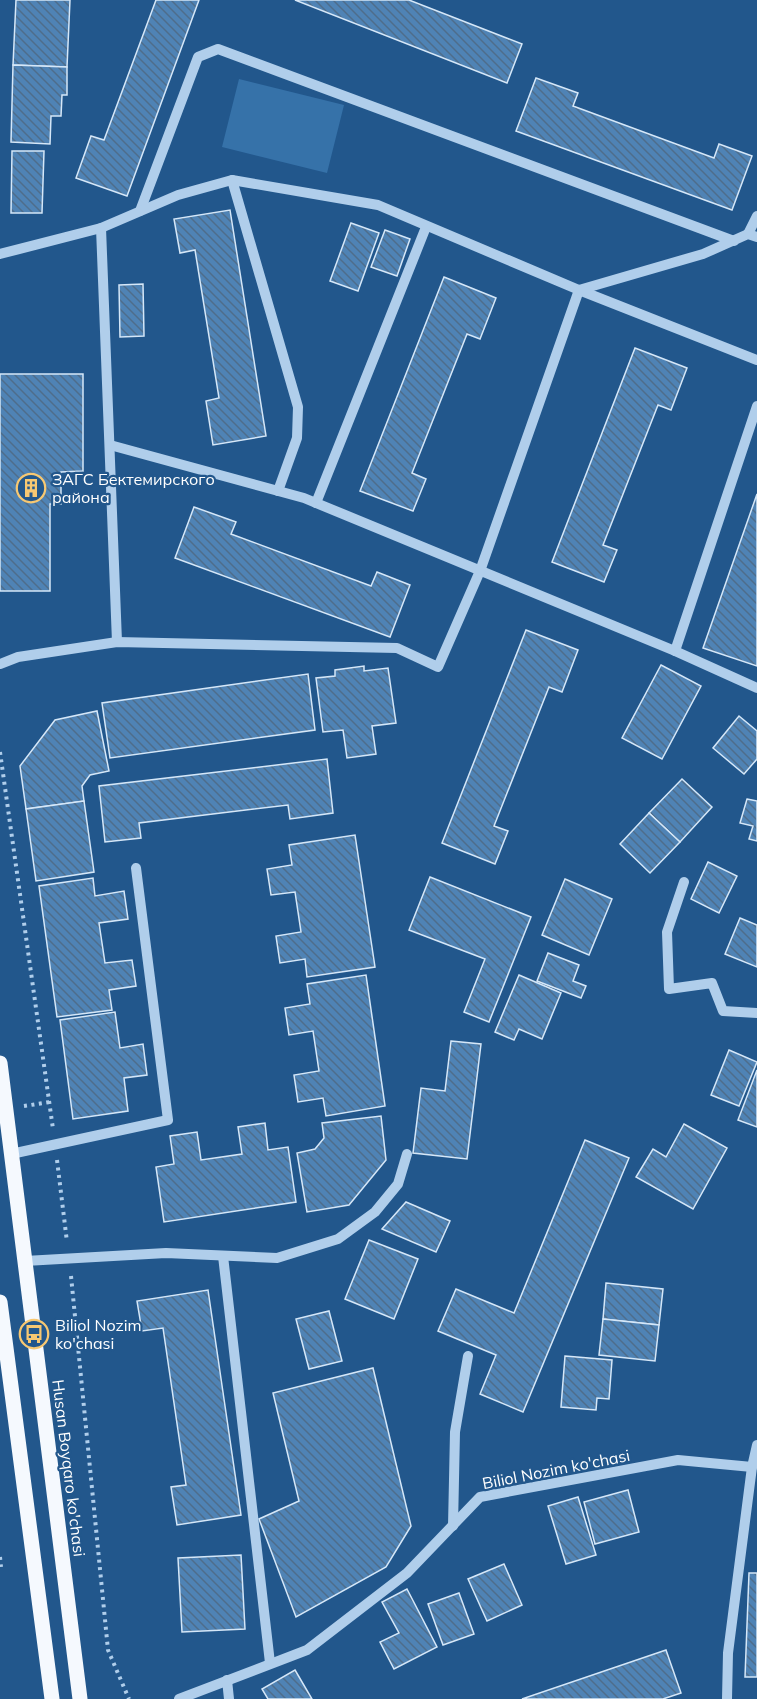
<svg xmlns="http://www.w3.org/2000/svg" width="757" height="1699" font-family="Mulish,sans-serif">
	<defs>
		<pattern id="building-back-hatch" width="6" height="6" patternUnits="userSpaceOnUse" patternTransform="scale(1.5)"><rect width="6" height="6" fill="#4f83b5"/><path d="M-1 5l2 2M0 0l6 6M5-1l2 2" fill="none" stroke="#4e6d8b"/></pattern>
	</defs>
	<rect width="100%" height="100%" fill="#22578c"/>
	<!-- green -->
	<polygon fill="#3672a9" points="239,79 344,105 327,173 222,147"/>
	<!-- building -->
	<g fill="url(#building-back-hatch)" stroke="#d5e7f8" stroke-width="1.5">
		<polygon points="16,0 70,0 67,67 13,65"/>
		<polygon points="156,0 199,0 127,196 76,178 91,136 104,140"/>
		<polygon points="295,0 409,0 522,44 507,83"/>
		<polygon points="13,65 67,67 67,95 62,95 61,116 51,116 50,144 11,142"/>
		<polygon points="536,78 578,93 573,106 714,158 719,144 752,156 732,210 516,131"/>
		<polygon points="12,151 44,151 42,213 11,213"/>
		<polygon points="230,210 266,436 213,445 206,401 219,398 195,250 180,253 174,219"/>
		<polygon points="351,223 379,233 358,291 330,281"/>
		<polygon points="385,230 410,239 397,276 371,267"/>
		<polygon points="444,277 496,298 480,339 467,334 412,473 426,479 413,511 360,491"/>
		<polygon points="143,284 144,336 120,337 119,285"/>
		<polygon points="635,348 687,368 671,410 658,405 603,545 617,550 604,582 552,562"/>
		<polygon points="0,374 83,374 83,471 61,472 61,504 50,504 50,591 0,591"/>
		<polygon points="757,494 757,666 703,648"/>
		<polygon points="194,507 236,522 231,534 371,586 377,572 410,585 390,637 175,558"/>
		<polygon points="526,630 578,650 562,692 549,687 494,826 508,831 495,864 442,843"/>
		<polygon points="661,665 701,686 662,759 622,738"/>
		<polygon points="364,666 364,671 388,668 396,723 372,726 376,754 347,758 343,730 323,732 316,678 335,676 335,670"/>
		<polygon points="308,674 315,730 110,758 102,703"/>
		<polygon points="97,711 109,771 90,775 82,786 84,801 26,809 20,766 55,720"/>
		<polygon points="739,716 757,731 757,759 744,774 713,748"/>
		<polygon points="327,759 333,813 290,819 288,805 139,823 141,838 105,842 99,786"/>
		<polygon points="682,779 712,807 680,842 649,813"/>
		<polygon points="747,799 757,801 757,841 749,839 753,826 740,823"/>
		<polygon points="84,801 94,872 36,881 26,809"/>
		<polygon points="649,813 680,842 650,873 620,844"/>
		<polygon points="355,835 375,967 307,977 305,959 280,963 276,936 301,932 295,892 271,895 267,869 292,865 289,845"/>
		<polygon points="708,862 737,876 719,913 691,899"/>
		<polygon points="430,877 531,917 489,1022 464,1012 485,959 409,930"/>
		<polygon points="93,878 95,896 124,891 128,919 99,923 105,963 132,960 136,986 109,990 112,1010 57,1017 39,886"/>
		<polygon points="565,879 612,899 589,955 542,935"/>
		<polygon points="740,918 757,925 757,967 725,954"/>
		<polygon points="548,953 579,965 573,981 586,986 581,998 537,981"/>
		<polygon points="366,975 385,1106 326,1116 323,1098 298,1102 294,1075 319,1071 313,1031 289,1035 285,1008 310,1004 307,984"/>
		<polygon points="519,975 561,993 542,1039 519,1029 514,1040 495,1032"/>
		<polygon points="115,1012 120,1048 143,1044 147,1075 124,1078 128,1111 73,1119 60,1020"/>
		<polygon points="451,1041 481,1044 467,1159 413,1153 421,1088 445,1091"/>
		<polygon points="729,1050 757,1062 739,1106 711,1095"/>
		<polygon points="757,1070 757,1127 738,1120"/>
		<polygon points="381,1116 386,1160 349,1205 307,1212 297,1153 315,1149 324,1138 322,1123"/>
		<polygon points="265,1123 268,1150 288,1147 296,1202 164,1222 156,1167 174,1164 170,1136 197,1132 201,1160 242,1154 238,1127"/>
		<polygon points="684,1124 727,1148 693,1209 636,1177 653,1149 666,1157"/>
		<polygon points="585,1140 629,1158 523,1412 480,1394 496,1355 438,1331 456,1289 514,1313"/>
		<polygon points="406,1202 450,1221 436,1252 382,1229"/>
		<polygon points="369,1240 418,1259 394,1319 345,1299"/>
		<polygon points="606,1283 663,1289 659,1325 603,1319"/>
		<polygon points="208,1290 241,1515 177,1525 171,1487 186,1485 163,1328 142,1331 137,1301"/>
		<polygon points="329,1311 342,1361 309,1369 296,1319"/>
		<polygon points="603,1319 659,1325 655,1361 599,1355"/>
		<polygon points="565,1356 612,1360 609,1399 597,1398 596,1410 561,1407"/>
		<polygon points="373,1368 411,1526 386,1567 296,1617 259,1519 299,1501 273,1393"/>
		<polygon points="628,1490 639,1532 595,1544 584,1502"/>
		<polygon points="578,1497 596,1555 566,1564 548,1506"/>
		<polygon points="241,1555 245,1629 182,1632 178,1558"/>
		<polygon points="504,1564 522,1605 487,1621 468,1579"/>
		<polygon points="749,1573 757,1573 757,1677 745,1677"/>
		<polygon points="407,1589 437,1647 394,1669 380,1642 399,1633 382,1602"/>
		<polygon points="459,1593 474,1634 443,1645 428,1604"/>
		<polygon points="666,1650 681,1693 663,1699 522,1699"/>
		<polygon points="295,1670 312,1699 268,1699 262,1689"/>
	</g>
	<g fill="none" stroke-linecap="round" stroke-linejoin="round">
		<!-- path -->
		<g stroke="#b0ceeb" stroke-width="4" stroke-dasharray="3 4.5" stroke-linecap="butt">
			<polyline points="0,752 53,1129"/>
			<polyline points="24,1106 50,1102"/>
			<polyline points="57,1160 67,1242"/>
			<polyline points="71,1276 108,1650 129,1699"/>
			<polyline points="0,1557 1,1567"/>
		</g>
		<!-- minor -->
		<g stroke="#b0ceeb" stroke-width="10">
			<polyline points="232,180 298,407 297,438 278,491"/>
			<polyline points="140,211 198,57 218,49 734,241"/>
			<polyline points="101,228 117,642"/>
			<polyline points="748,234 757,216"/>
			<polyline points="0,254 101,228 178,195 232,180 378,205 579,290 703,254 748,234 757,237"/>
			<polyline points="110,445 304,498 675,651 757,688"/>
			<polyline points="316,503 426,227"/>
			<polyline points="675,651 757,406"/>
			<polyline points="0,664 18,657 117,642 397,648 438,667 480,571 579,290 757,360"/>
			<polyline points="684,882 667,932 669,989 712,983 723,1011 757,1013"/>
			<polyline points="11,1154 168,1120 136,868"/>
			<polyline points="223,1256 270,1663"/>
			<polyline points="25,1261 166,1253 277,1258 338,1239 375,1212 398,1184 407,1154"/>
			<polyline points="453,1526 455,1432 468,1356"/>
			<polyline points="227,1680 229,1699"/>
			<polyline points="179,1699 307,1650 407,1573 480,1497 678,1460 752,1467"/>
			<polyline points="727,1699 728,1653 752,1467 757,1445"/>
		</g>
		<!-- major -->
		<g stroke="#f5f9fe" stroke-width="15">
			<polyline points="0,1063 80,1699"/>
			<polyline points="0,1302 52,1699"/>
		</g>
	</g>
	<!-- icons -->
	<defs>
		<g id="building-ring" transform="scale(1.5)"><circle r="9.5" fill="#22578c" stroke="#f7c872" stroke-width="1.5"/><path d="M-4-6H4V6H1V3H-1V6H-4ZM-2.5-4.3h1.7v1.8h-1.7ZM.8-4.3h1.7v1.8H.8ZM-2.5-1h1.7V.8h-1.7ZM.8-1h1.7V.8H.8Z" fill="#f7c872"/></g>
		<g id="bus-ring" transform="scale(1.5)"><circle r="9.5" fill="#22578c" stroke="#f7c872" stroke-width="1.5"/><path d="M-5-6H5V4H4V6H2V4H-2V6H-4V4H-5ZM-3.5-4V0h7V-4ZM-3.5 1.2v1.5H-2V1.2ZM2 1.2v1.5H3.5V1.2Z" fill="#f7c872"/></g>
	</defs>
	<g fill-rule="evenodd">
		<use href="#building-ring" x="31" y="488"/>
		<use href="#bus-ring" x="34" y="1334"/>
	</g>
	<g text-anchor="middle" dominant-baseline="central" stroke-width="4.5" stroke-linejoin="round" paint-order="stroke">
		<!-- poi labels -->
		<g font-size="16" fill="#fff" stroke="#22578c" text-anchor="start">
			<text x="52" y="479">ЗАГС Бектемирского<tspan x="52" dy="18">района</tspan></text>
			<text x="55" y="1325">Biliol Nozim<tspan x="55" dy="18">ko'chasi</tspan></text>
		</g>
		<!-- street labels -->
		<g font-size="16" fill="#fff" stroke="#22578c">
			<text transform="translate(69 1468) rotate(83)">Husan Boyqaro ko'chasi</text>
			<text transform="translate(556 1469) rotate(-11)">Biliol Nozim ko'chasi</text>
		</g>
	</g>
</svg>
